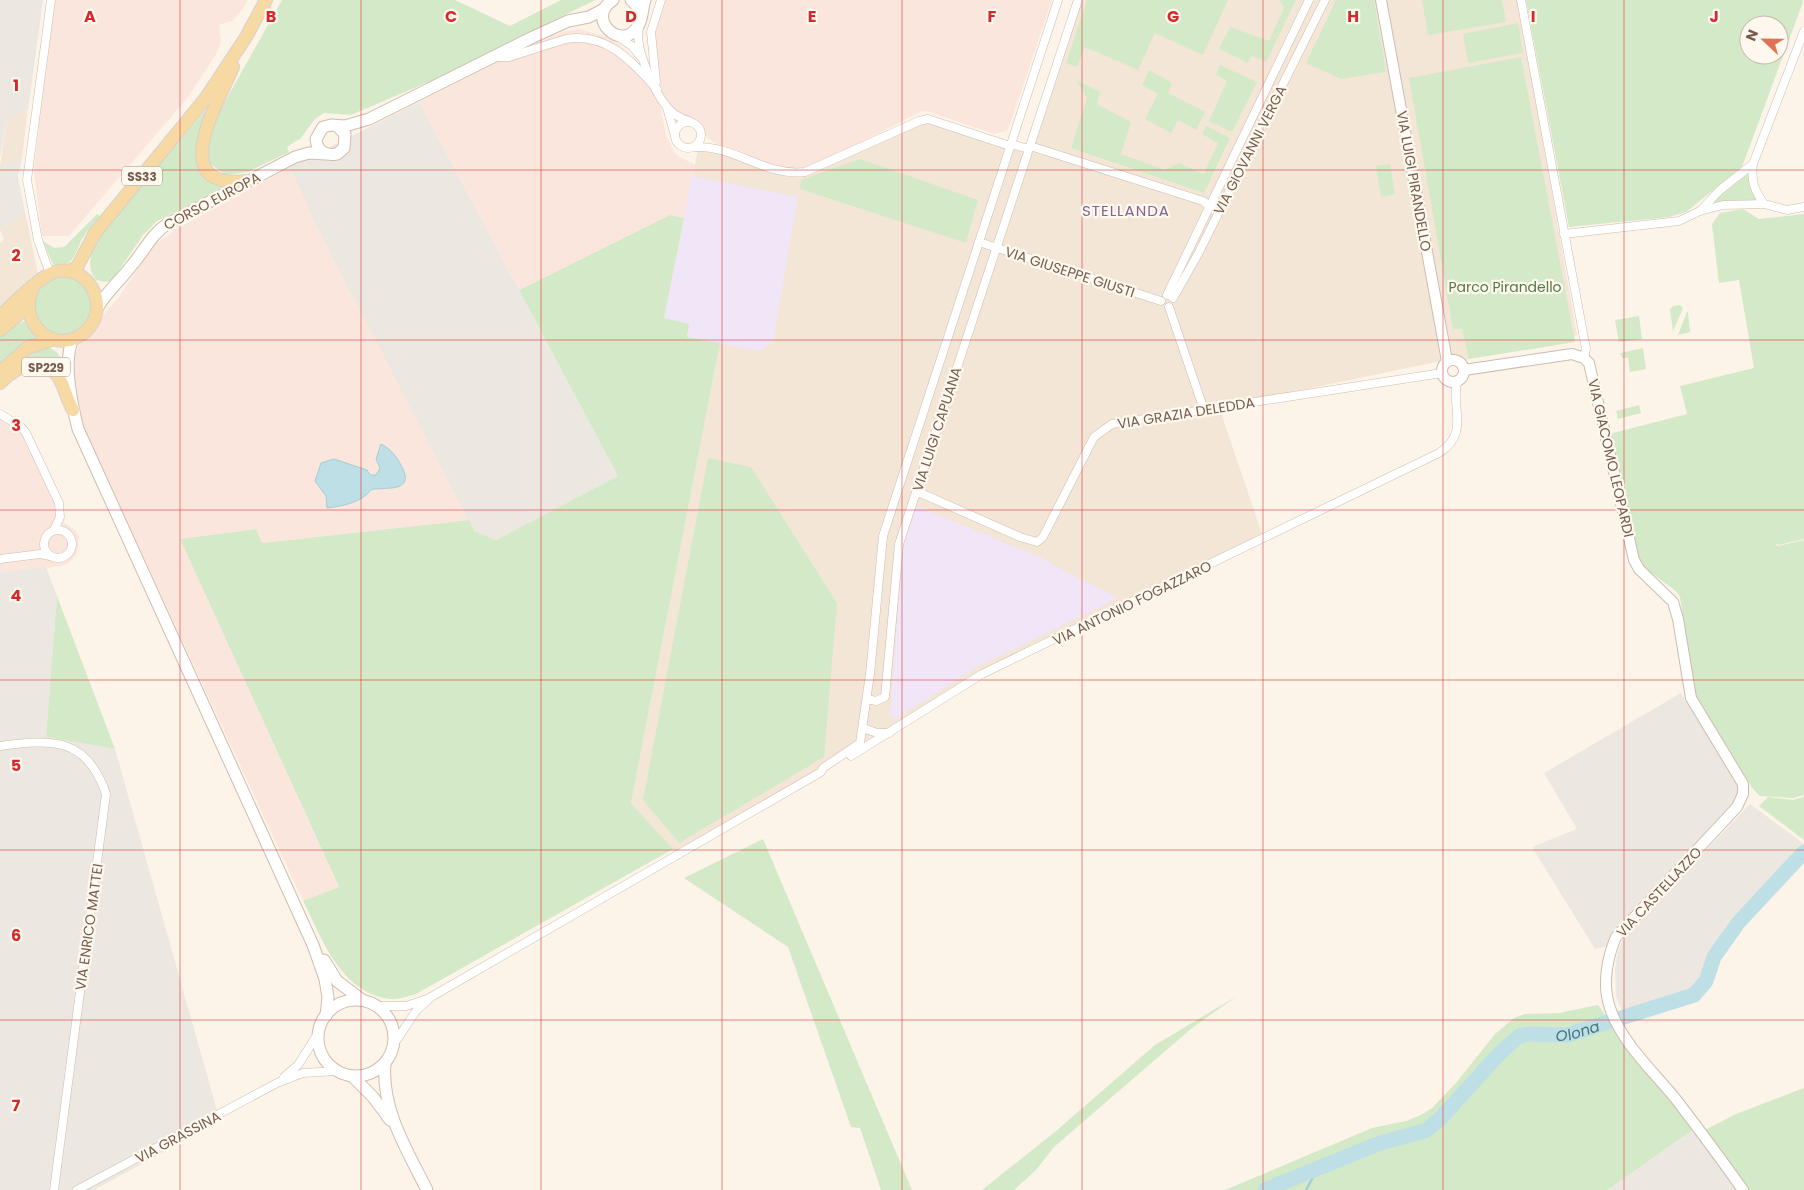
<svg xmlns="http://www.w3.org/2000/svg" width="1804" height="1190" font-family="Poppins,sans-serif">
	<rect width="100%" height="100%" fill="#fcf4e8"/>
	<!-- residential -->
	<g fill="#f3e6d7">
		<polygon points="1079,0 1518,0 1577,335 1465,360 1441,361 1219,407 1263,537 982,674 825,771 676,853 631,803 720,343 664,319 698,149 707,147 792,174 924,120 1029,151"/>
		<polygon points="28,110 22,158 0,166 7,118"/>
		<polygon points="25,212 38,274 0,306 0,243 4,239 0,230"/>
	</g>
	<!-- commercial -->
	<g fill="#fbe6dd">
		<polygon points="53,0 248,0 242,10 232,21 219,25 221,41 215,56 188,97 69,236 42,236 34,171"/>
		<polygon points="663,0 1052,0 1008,130 994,134 926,111 920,112 805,171 792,172 725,149 709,139 698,125 672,112 658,88 652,45 659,9"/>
		<polygon points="578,29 606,36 621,46 636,60 660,105 666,135 673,150 681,158 695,164 684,218 670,215 519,290 419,102 533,44 562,32"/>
		<polygon points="290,167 313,219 469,520 262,543 255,529 180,539 339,888 303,901 81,422 75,403 74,369 75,354 83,338 119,297 154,245 175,230"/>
		<polygon points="0,409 27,428 61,498 63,522 75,530 79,537 77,554 69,563 62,566 0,573"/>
	</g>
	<!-- industrial -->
	<g fill="#ece7e1">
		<polygon points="0,0 43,0 28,110 7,118 0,158"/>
		<polygon points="419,102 618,476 496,540 474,531 313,219 290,167"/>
		<polygon points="22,158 18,177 25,212 0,230 0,166"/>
		<polygon points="46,567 57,596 46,737 115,749 220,1121 94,1190 0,1190 0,573"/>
		<polygon points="1681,693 1738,784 1738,796 1727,814 1616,928 1608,946 1595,949 1532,847 1577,829 1544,773"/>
		<polygon points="1750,804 1804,844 1804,852 1738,923 1714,957 1706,981 1701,988 1693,995 1624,1015 1616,997 1615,969 1618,951 1623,940 1630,930"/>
		<polygon points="1694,1129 1739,1190 1607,1190"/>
	</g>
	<!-- education -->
	<g fill="#f1e5f8">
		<polygon points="692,176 798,197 773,342 759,351 687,337 689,324 664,319"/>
		<polygon points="916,506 1049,561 1051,564 1115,596 1116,599 977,667 895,719 890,716 903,542"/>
	</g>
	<!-- green -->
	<g fill="#d4e9c7" fill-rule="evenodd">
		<polygon points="282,0 455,0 510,26 561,0 595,0 433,80 351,115 324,113 315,119 301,138 287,147 289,152 248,172 226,175 209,163 205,145 210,128"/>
		<polygon points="1087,0 1228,0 1203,55 1155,33 1138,70 1085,47 1077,67 1066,63"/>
		<polygon points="1279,0 1296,0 1266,62 1252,56 1248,63 1219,49 1230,27 1269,41 1284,8"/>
		<polygon points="1336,0 1374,0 1386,72 1341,79 1306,63"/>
		<polygon points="1422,0 1502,0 1506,22 1428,35"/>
		<path d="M1526 0H1802L1803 2 1742 167 1686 212 1669 217 1569 227ZM1749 25H1779V55H1749Z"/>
		<polygon points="1518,23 1523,53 1468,63 1463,34"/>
		<polygon points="1521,57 1575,342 1469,359 1462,329 1453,329 1409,78"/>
		<polygon points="1220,65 1257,82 1232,132 1209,121 1227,81 1216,74"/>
		<polygon points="1149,70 1172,83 1168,93 1205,112 1196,130 1178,120 1171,133 1145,119 1158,94 1142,85"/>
		<polygon points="1076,80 1100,92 1097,104 1131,122 1121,154 1165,170 1179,163 1204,174 1218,143 1202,134 1206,126 1230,138 1204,193 1071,148 1087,98"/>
		<path d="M221 92 201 165 228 185 157 221 143 235 113 279 107 282 96 280C83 263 94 248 103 231Z"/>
		<polygon points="860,159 978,200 966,243 800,189 801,180"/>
		<polygon points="1390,164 1395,194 1381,197 1376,166"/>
		<polygon points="1748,171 1751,190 1760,202 1727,202 1708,205"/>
		<polygon points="1743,209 1759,219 1804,214 1804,539 1779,545 1773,543 1778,546 1804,540 1804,795 1793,798 1760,796 1753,789 1695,694 1680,597 1677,592 1641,565 1609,434 1687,414 1680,386 1754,368 1739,280 1719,283 1712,224 1720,213"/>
		<path d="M97 214 100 216C94 224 87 231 82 239 76 251 72 271 53 264L43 241 54 248 64 247Z"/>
		<path d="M670 215 684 218 664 318 689 324 687 337 720 343 631 803 673 849 416 994C408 996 398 1000 390 999 340 992 323 940 303 901L339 887 180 539 256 529 262 543 469 520 474 531 496 540 618 476 519 290Z"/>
		<circle cx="63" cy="306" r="29"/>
		<polygon points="1680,305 1683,308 1673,331 1670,310 1673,306"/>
		<polygon points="1688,312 1690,332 1678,335 1687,312"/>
		<polygon points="1639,316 1642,339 1619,342 1615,320"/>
		<polygon points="26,320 36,338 15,351 0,366 0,334"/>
		<path d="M48 347C62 353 64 363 66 378L31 359 23 360 39 348Z"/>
		<polygon points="1643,348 1646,369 1630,372 1628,358 1622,358 1620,353"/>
		<polygon points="1639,405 1641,413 1618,419 1616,411"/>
		<polygon points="708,458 751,467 837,603 824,757 679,843 643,800"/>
		<polygon points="57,596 115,749 46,737"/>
		<polygon points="1768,797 1793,800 1804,797 1804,840 1759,806"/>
		<polygon points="763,839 912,1190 881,1190 860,1128 851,1127 788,947 684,878"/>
		<polygon points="1237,996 1192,1028 1054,1147 1036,1170 1014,1190 982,1190 1056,1131 1155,1045"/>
		<path d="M1598 1005 1608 1019 1566 1031 1528 1030 1511 1035C1487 1061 1449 1114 1420 1129 1399 1140 1373 1135 1357 1156L1418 1140 1443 1124 1480 1082 1520 1042 1526 1040 1569 1041 1612 1027 1694 1129 1607 1190H1225L1372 1128 1406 1121 1421 1115 1432 1108 1456 1083 1495 1034 1514 1018 1525 1014 1559 1013Z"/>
		<polygon points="1804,1088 1804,1190 1747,1190 1706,1133 1707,1129 1736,1114"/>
	</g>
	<!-- water -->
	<path fill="#bddfe5" stroke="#a4ced6" d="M381 444C391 449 397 457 402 467 417 495 378 486 371 490 368 492 369 493 366 495 356 504 337 507 327 508L326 496 315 481 321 463 334 459 367 470 370 475H376L380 468 376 459Z"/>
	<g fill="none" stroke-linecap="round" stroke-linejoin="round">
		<!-- stream -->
		<polyline stroke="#a4ced6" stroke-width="2.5" points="1306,1190 1318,1168"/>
		<!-- river -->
		<path stroke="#bddfe5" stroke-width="15" id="s1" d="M1265 1190 1380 1143 1425 1131 1439 1120 1499 1054 1519 1036 1528 1034 1567 1035 1694 995 1706 981 1714 957 1738 923 1804 852"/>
		<!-- minor casing -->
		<g stroke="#cdbcaf" stroke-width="9">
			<g id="minor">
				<polyline points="1521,0 1586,349 1584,358"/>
				<path d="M639 28C634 48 656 98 672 112 677 117 683 119 689 121"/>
				<polyline points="617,36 632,46 640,56"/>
				<path d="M498 57H509L566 39C607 32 632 62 657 89"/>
				<polyline points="656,82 651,32 661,0"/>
				<polyline points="667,108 675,136"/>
				<circle cx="688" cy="135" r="13"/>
				<polyline points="1011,144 1029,149"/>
				<polyline points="1030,146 1203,201 1212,208"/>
				<path d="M695 147C734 145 766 177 805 172L919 121 928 119 1010 146"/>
				<path d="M1753 164C1751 181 1754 190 1764 204"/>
				<polyline points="1700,211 1720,190 1753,164 1804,31"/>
				<polyline points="1564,234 1679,221 1700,211 1723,205 1764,204 1787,210 1804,207"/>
				<polyline points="979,242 1161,301"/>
				<polyline points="50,274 38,240 27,180 51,0"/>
				<polyline points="1167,295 1309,0"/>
				<polyline points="1173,298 1198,254 1325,0"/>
				<polyline points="1169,307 1204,410"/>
				<polyline points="0,414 21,427 26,433 59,503 60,517 54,530"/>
				<polyline points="916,491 1020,537 1037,542 1043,537 1094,437 1112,424 1442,373"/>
				<circle cx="58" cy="544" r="14"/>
				<polyline points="0,559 40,554 50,556"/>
				<polyline points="867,699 876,701 885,697 899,544 1078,0"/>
				<polyline points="863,728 877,733 889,733"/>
				<path d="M0 746C52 739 87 737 106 794L54 1190"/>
				<path d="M851 756 982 674 1439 453C1470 433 1451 409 1457 382"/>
				<polyline points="376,1006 406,1006 427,999"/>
				<polyline points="394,1044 416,1011 431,997 821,772 823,768 860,743 870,674 883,536 1058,0"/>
				<polyline points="284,1077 298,1065 319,1032"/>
				<polyline points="77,1190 277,1083 303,1073 337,1071"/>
			</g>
		</g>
		<!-- tertiary casing -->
		<g stroke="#cdbcaf" stroke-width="12">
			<g id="tertiary">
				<polyline points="1381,0 1447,361"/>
				<circle cx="1453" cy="371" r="11"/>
				<path d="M1464 370 1572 354 1584 358 1589 363 1634 560 1639 569 1673 602 1678 619 1691 698 1743 784V794L1737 807 1616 937C1607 958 1602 985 1610 1008 1622 1043 1652 1070 1675 1098 1698 1128 1721 1159 1743 1190"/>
			</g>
		</g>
		<!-- secondary casing -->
		<g stroke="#d0bdac" stroke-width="13">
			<g id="secondary">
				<path d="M613 0C584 19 623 53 638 26 643 19 642 8 645 0"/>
				<polyline points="631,0 638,7 641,17"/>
				<path d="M337 126 345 134 344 148 337 154C325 156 317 151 316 139L323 127 331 125 345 126 369 119 531 38 568 21 589 17 604 9"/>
				<path d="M98 307C107 291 121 280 132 265 145 250 151 235 167 224L295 157 309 153 326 154"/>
				<path d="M73 339C62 361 72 405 78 429L313 945 325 979 328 997 326 1016"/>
				<polyline points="324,960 337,981 362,1000"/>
				<circle cx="356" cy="1038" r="38"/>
				<path d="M385 1063C381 1109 407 1150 427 1190"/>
				<polyline points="352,1076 373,1097 390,1120"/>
			</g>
		</g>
		<!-- primary casing -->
		<g stroke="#d8d1cd" stroke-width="14">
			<g id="primary">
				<path d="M233 67C218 103 164 191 248 181"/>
				<polyline points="69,271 77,267 95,233 205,99 246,37 266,0"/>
				<path d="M0 316C12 305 39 277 54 272 88 262 112 307 86 331 56 359 14 322 34 286"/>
				<polyline points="0,330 18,315 29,303"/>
				<polyline points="0,372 27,348 54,339"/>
				<path d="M0 383C16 367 43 352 59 378 65 388 67 400 73 410"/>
			</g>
		</g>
		<!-- minor -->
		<use href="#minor" stroke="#fff" stroke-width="8"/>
		<!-- tertiary -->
		<use href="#tertiary" stroke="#fff" stroke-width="10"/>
		<!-- secondary -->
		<use href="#secondary" stroke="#fff" stroke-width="11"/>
		<!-- primary -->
		<use href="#primary" stroke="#f7d9a4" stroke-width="12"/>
	</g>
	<!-- grid -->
	<path fill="none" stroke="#d62828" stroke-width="1" stroke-opacity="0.55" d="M180 0V1190M361 0V1190M541 0V1190M722 0V1190M902 0V1190M1082 0V1190M1263 0V1190M1443 0V1190M1624 0V1190M0 170H1804M0 340H1804M0 510H1804M0 680H1804M0 850H1804M0 1020H1804"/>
	<g text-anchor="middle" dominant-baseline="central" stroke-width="4.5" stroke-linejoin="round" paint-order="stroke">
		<!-- shield labels -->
		<g fill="#fef8ef" stroke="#9e8b7e" stroke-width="1">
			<rect x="122" y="166.5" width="40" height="19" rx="4"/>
			<rect x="22" y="357.5" width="48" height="19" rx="4"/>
		</g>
		<g font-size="12" font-weight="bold" fill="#755c4d">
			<text x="142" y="176">SS33</text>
			<text x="46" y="367">SP229</text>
		</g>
		<!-- street labels -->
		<g font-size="14" fill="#755c4d" stroke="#fef8ef">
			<text transform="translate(1250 150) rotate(-63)">VIA GIOVANNI VERGA</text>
			<text transform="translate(1414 181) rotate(80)">VIA LUIGI PIRANDELLO</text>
			<text transform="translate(212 201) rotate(-28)">CORSO EUROPA</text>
			<text transform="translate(1070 272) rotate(18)">VIA GIUSEPPE GIUSTI</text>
			<text transform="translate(1186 413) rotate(-9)">VIA GRAZIA DELEDDA</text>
			<text transform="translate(937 429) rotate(-72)">VIA LUIGI CAPUANA</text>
			<text transform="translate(1611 458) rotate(77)">VIA GIACOMO LEOPARDI</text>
			<text transform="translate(1132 603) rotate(-26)">VIA ANTONIO FOGAZZARO</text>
			<text transform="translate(1659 892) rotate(-47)">VIA CASTELLAZZO</text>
			<text transform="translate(89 927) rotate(-82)">VIA ENRICO MATTEI</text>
			<text transform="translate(178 1137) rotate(-28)">VIA GRASSINA</text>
		</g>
		<!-- park labels -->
		<g font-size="14" fill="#547a45" stroke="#fef8ef">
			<text x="1505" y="287">Parco Pirandello</text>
		</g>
		<!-- neighbourhood labels -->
		<g font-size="15" letter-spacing="1" fill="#826591" stroke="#fef8ef">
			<text x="1126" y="210">STELLANDA</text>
		</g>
		<!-- water labels -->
		<g font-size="15" font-style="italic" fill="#447680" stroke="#fef8ef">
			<text stroke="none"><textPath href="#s1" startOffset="364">Olona</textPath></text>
		</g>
	</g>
	<g font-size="16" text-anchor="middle" font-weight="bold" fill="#d62828" stroke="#fef8ef" stroke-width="4.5" stroke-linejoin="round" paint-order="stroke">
		<text x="90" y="22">A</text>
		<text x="271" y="22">B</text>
		<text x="451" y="22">C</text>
		<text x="631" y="22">D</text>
		<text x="812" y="22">E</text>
		<text x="992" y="22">F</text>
		<text x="1173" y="22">G</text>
		<text x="1353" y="22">H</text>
		<text x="1533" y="22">I</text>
		<text x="1714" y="22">J</text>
		<text x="16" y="91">1</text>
		<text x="16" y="261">2</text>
		<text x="16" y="431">3</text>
		<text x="16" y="601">4</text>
		<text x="16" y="771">5</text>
		<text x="16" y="941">6</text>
		<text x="16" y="1111">7</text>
	</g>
	<!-- north arrow -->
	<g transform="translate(1764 40) rotate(292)"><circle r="24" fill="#fef8ef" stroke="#c7baae"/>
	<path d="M0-4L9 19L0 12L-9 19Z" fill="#df7454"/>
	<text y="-8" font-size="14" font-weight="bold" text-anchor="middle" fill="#755c4d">N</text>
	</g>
</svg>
